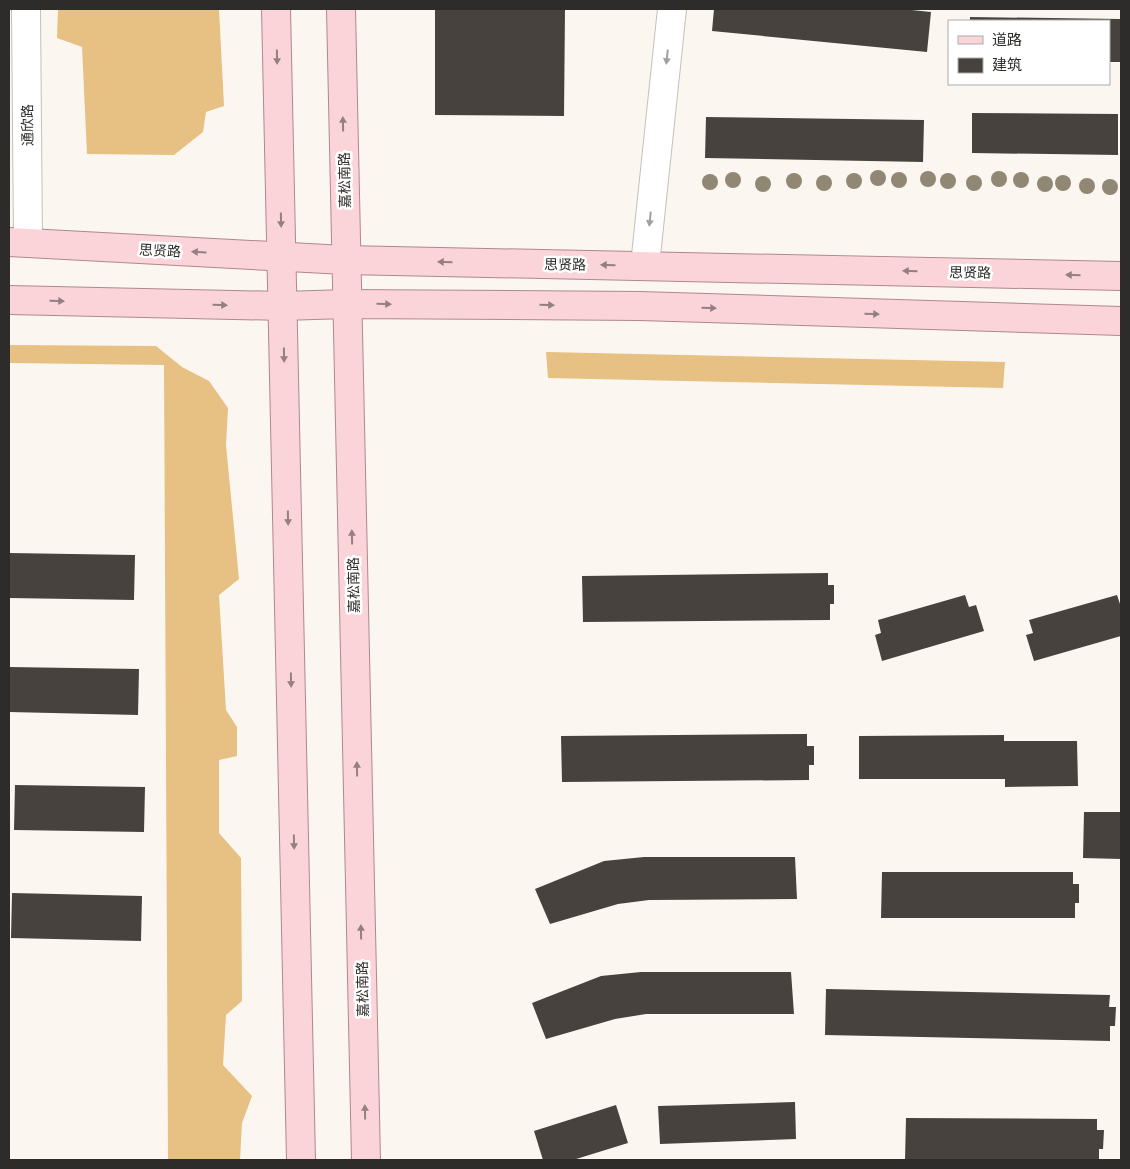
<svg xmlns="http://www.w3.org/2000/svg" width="1130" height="1169" font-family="'Titillium Web','Noto Sans SC',sans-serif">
	<rect width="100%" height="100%" fill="#fbf7f0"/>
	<!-- forest -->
	<g fill="#e6c183">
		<polygon points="58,9 219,9 224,106 206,112 203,132 174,155 87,154 82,47 57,38"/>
		<polygon points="9,345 156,346 182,367 209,381 228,408 226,445 239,579 219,595 226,710 237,727 237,756 219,760 219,833 241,858 242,1001 226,1015 223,1065 252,1096 242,1123 240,1160 168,1160 164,365 9,363"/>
		<polygon points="546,352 1005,362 1003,388 548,378"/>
	</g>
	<!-- building -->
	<g fill="#48423f">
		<polygon points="435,9 565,9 564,116 435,115"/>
		<polygon points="714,9 902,9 931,12 927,52 712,31"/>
		<polygon points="970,17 1120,19 1120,62 1109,62 1109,21 970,21"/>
		<polygon points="972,113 1118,114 1118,155 972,153"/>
		<polygon points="706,117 924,120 923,162 705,158"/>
		<polygon points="9,553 135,555 134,600 9,598"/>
		<polygon points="828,573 828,585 834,585 834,604 830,604 830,620 583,622 582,576"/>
		<polygon points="965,595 969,607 976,605 984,631 882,661 875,635 881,633 878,620"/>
		<polygon points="1117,595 1121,607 1121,636 1034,661 1026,635 1033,633 1029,620"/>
		<polygon points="9,667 139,669 138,715 9,712"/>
		<polygon points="807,734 807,746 814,746 814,765 809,765 809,780 562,782 561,736"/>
		<polygon points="1004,735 1004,741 1077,741 1078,786 1005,787 1005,779 859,779 859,736"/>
		<polygon points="15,785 145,787 144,832 14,830"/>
		<polygon points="1084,812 1121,812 1121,859 1083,858"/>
		<polygon points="644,857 795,857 797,899 649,900 618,904 550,924 535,889 604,861"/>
		<polygon points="882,872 1073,872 1073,884 1079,884 1079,903 1075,903 1075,918 881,918"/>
		<polygon points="12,893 142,896 141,941 11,938"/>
		<polygon points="641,972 791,972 794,1014 646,1014 615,1019 546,1039 532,1003 601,976"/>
		<polygon points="826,989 1110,995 1109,1007 1116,1007 1115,1026 1110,1026 1110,1041 825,1035"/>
		<polygon points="795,1102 796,1139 660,1144 658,1106"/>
		<polygon points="616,1105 628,1143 573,1160 543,1160 534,1131"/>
		<polygon points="906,1118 1097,1119 1097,1130 1104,1130 1103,1149 1099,1149 1099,1160 905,1160"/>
	</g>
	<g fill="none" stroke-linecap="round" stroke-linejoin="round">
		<!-- minor casing -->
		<g stroke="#c4c0ba" stroke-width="30">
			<g id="minor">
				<polyline points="26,9 28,242"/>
				<polyline points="645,265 672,9"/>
			</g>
		</g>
		<!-- major casing -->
		<g stroke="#b0878c" stroke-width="30">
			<g id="major">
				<polyline points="276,9 301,1160"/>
				<polyline points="341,9 366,1160"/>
				<polyline points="9,242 345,260 1121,276"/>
				<polyline points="9,300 283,306 346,304 640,306 1121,321"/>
			</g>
		</g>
		<!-- minor -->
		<use href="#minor" stroke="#fff" stroke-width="28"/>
		<!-- major -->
		<use href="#major" stroke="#fad4d9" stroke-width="28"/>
	</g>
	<!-- trees -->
	<g fill="#918775">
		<circle cx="878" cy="178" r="8"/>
		<circle cx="928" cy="179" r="8"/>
		<circle cx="999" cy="179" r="8"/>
		<circle cx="733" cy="180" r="8"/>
		<circle cx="899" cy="180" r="8"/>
		<circle cx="1021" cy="180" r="8"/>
		<circle cx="794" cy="181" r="8"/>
		<circle cx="854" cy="181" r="8"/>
		<circle cx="948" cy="181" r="8"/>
		<circle cx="710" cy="182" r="8"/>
		<circle cx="824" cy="183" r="8"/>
		<circle cx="974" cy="183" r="8"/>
		<circle cx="1063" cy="183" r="8"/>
		<circle cx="763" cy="184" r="8"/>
		<circle cx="1045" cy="184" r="8"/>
		<circle cx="1087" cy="186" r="8"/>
		<circle cx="1110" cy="187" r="8"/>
	</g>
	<!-- one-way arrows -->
	<defs><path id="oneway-solid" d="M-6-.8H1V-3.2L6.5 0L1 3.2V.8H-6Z" transform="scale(1.25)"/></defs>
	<g fill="#948082">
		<use href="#oneway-solid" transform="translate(277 57) rotate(89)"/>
		<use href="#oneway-solid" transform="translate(343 124) rotate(-91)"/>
		<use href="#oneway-solid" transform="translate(281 220) rotate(89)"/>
		<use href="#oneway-solid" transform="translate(199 252) rotate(-177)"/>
		<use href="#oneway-solid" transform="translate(445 262) rotate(-179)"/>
		<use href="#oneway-solid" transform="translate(608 265) rotate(-179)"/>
		<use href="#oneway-solid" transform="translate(910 271) rotate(-179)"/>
		<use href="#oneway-solid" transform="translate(1073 275) rotate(-179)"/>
		<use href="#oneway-solid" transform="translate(57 301) rotate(1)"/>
		<use href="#oneway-solid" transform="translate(384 304) rotate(1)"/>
		<use href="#oneway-solid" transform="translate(220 305) rotate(1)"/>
		<use href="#oneway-solid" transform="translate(547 305) rotate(1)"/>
		<use href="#oneway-solid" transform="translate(709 308) rotate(2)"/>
		<use href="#oneway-solid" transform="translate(872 314) rotate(2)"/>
		<use href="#oneway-solid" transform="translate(284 355) rotate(89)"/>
		<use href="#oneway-solid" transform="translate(288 518) rotate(89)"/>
		<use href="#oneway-solid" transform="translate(352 537) rotate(-91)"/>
		<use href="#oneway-solid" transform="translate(291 680) rotate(89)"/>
		<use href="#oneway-solid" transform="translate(357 769) rotate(-91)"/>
		<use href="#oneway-solid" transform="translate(294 842) rotate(89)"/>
		<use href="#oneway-solid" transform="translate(361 932) rotate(-91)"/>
		<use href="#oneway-solid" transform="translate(365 1112) rotate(-91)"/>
	</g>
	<g fill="#a1a09f">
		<use href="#oneway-solid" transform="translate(667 57) rotate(96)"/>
		<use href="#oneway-solid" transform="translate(650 219) rotate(96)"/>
	</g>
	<g text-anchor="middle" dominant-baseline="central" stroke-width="5" stroke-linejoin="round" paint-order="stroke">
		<!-- street labels -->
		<g font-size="14" fill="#2e2c2a" stroke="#fff">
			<text transform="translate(27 125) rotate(-91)">通欣路</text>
			<text transform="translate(344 180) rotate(-91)">嘉松南路</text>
			<text transform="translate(160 250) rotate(3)">思贤路</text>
			<text transform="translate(565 264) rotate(1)">思贤路</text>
			<text transform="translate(970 272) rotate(1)">思贤路</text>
			<text transform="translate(353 585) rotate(-91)">嘉松南路</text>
			<text transform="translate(362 989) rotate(-91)">嘉松南路</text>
		</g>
	</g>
	<!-- border -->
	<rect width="1130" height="1169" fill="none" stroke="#2e2c2a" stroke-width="20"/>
	<!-- legend -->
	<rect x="948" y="20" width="162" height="65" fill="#ffffff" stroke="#ababaa"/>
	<rect x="958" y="36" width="25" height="8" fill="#fad4d9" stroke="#ababaa"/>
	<text x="992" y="45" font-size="15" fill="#2e2c2a">道路</text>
	<rect x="958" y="58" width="25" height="15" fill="#48423f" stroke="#ababaa"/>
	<text x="992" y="70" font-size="15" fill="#2e2c2a">建筑</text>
</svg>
